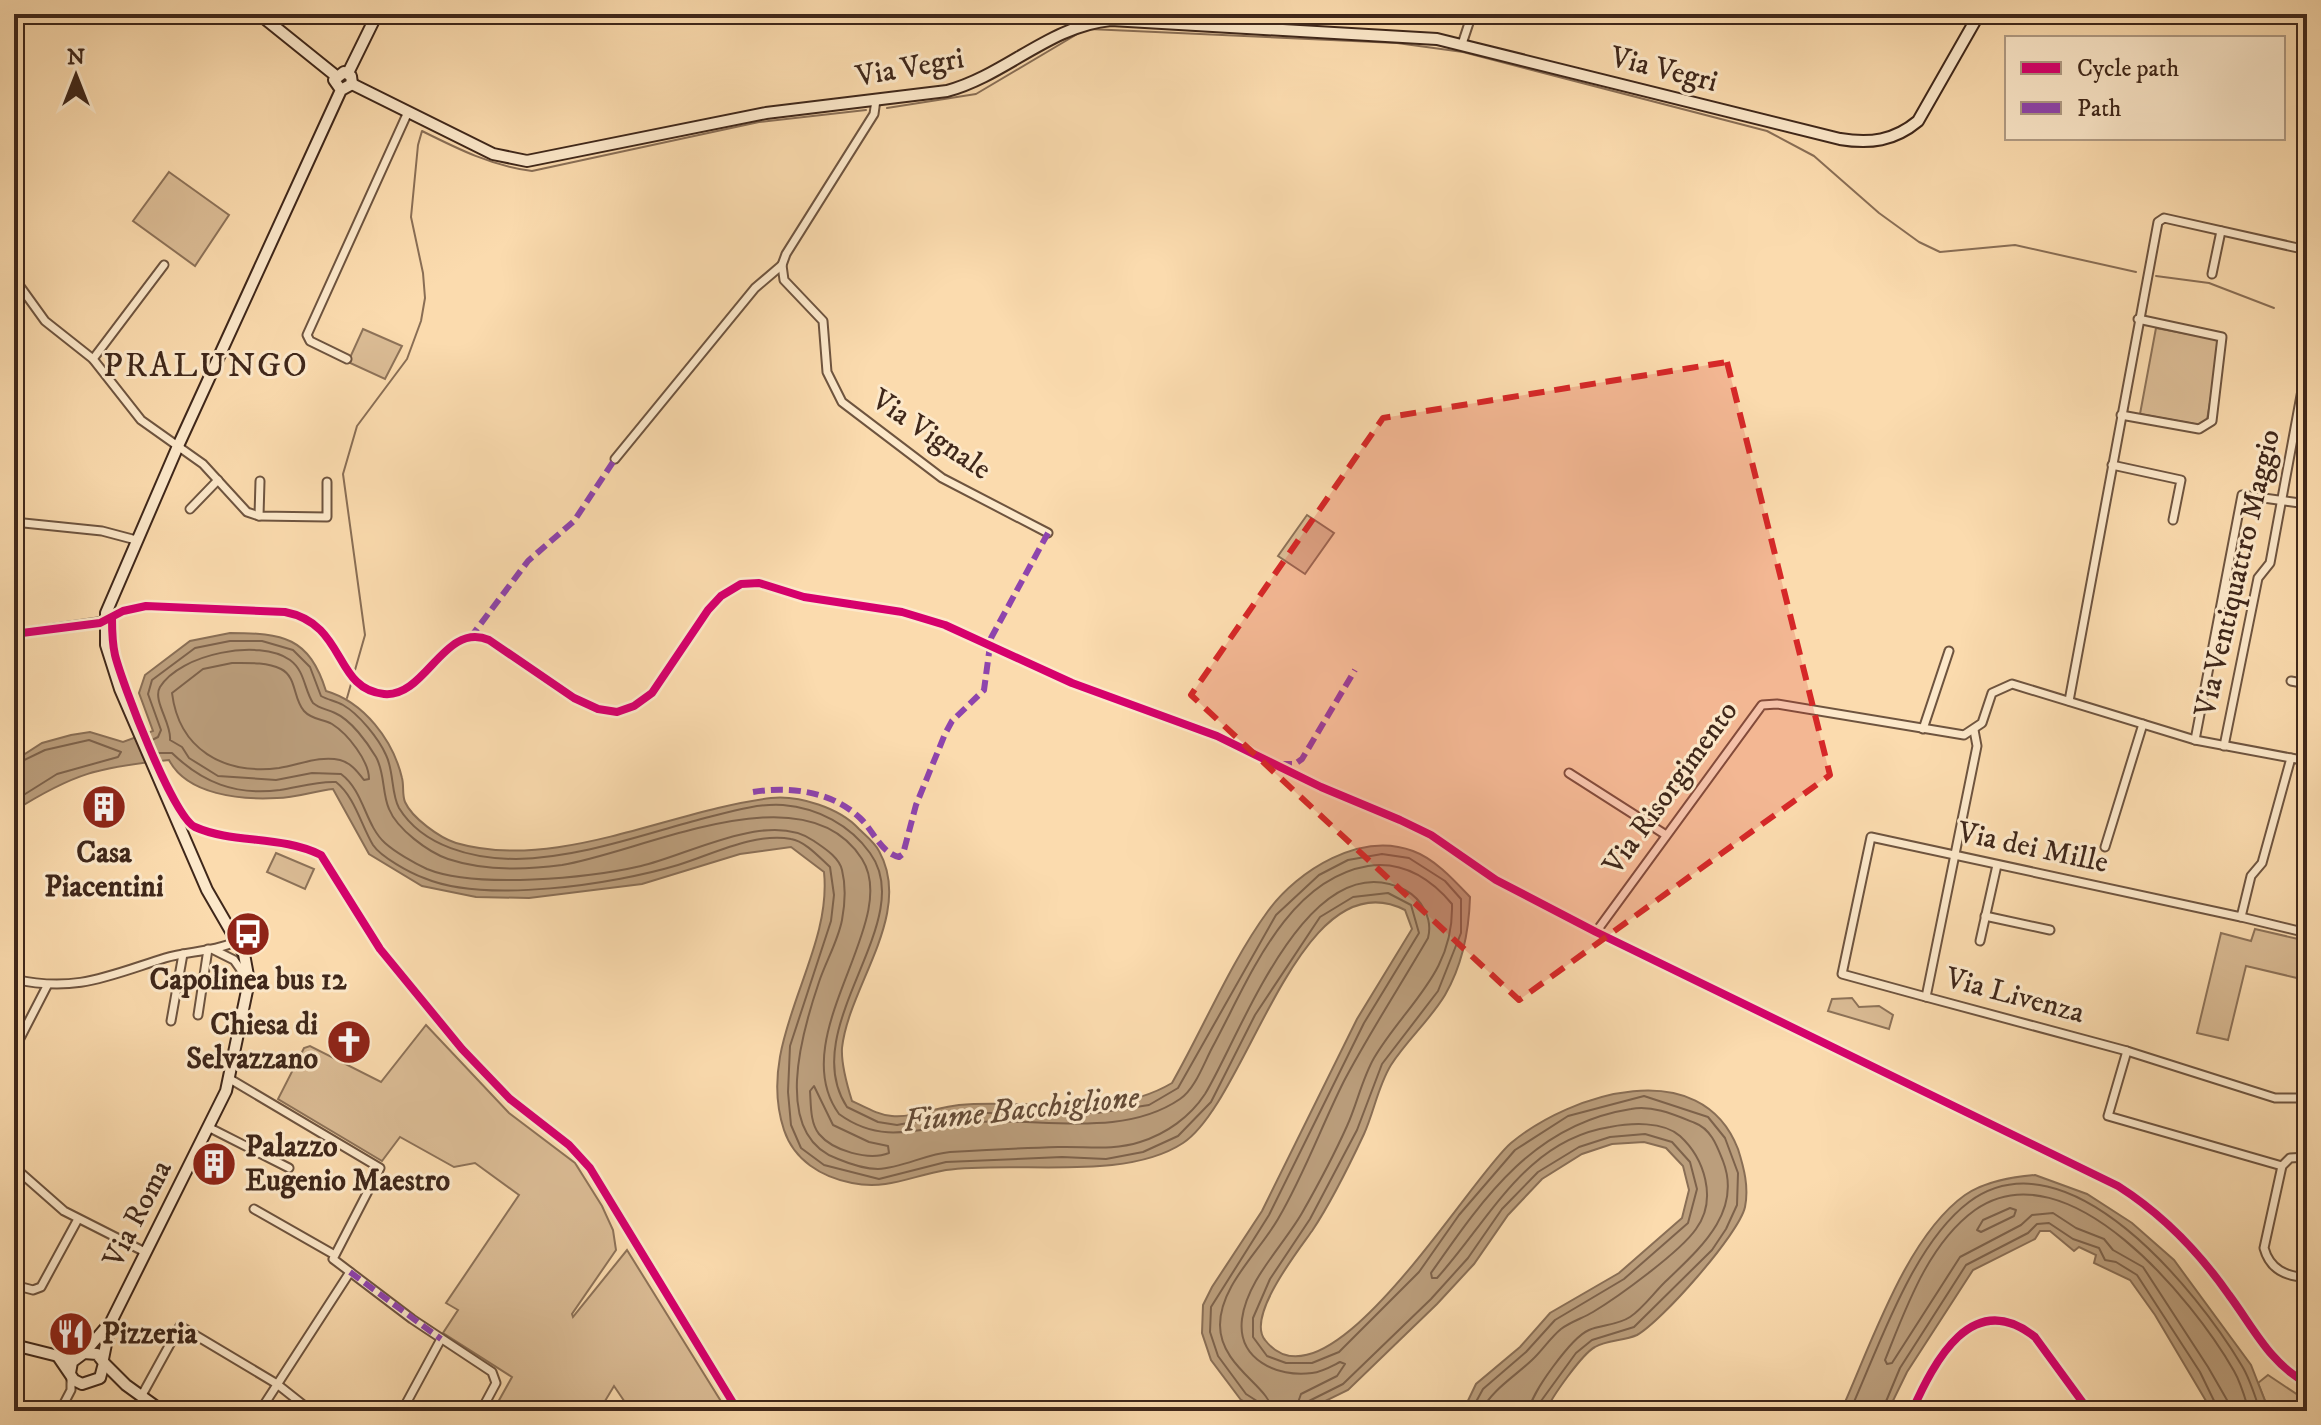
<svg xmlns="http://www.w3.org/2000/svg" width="2321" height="1425" font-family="'IM FELL DW Pica',serif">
	<rect width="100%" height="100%" fill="#fbdbae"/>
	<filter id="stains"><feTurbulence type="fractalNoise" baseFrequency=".0025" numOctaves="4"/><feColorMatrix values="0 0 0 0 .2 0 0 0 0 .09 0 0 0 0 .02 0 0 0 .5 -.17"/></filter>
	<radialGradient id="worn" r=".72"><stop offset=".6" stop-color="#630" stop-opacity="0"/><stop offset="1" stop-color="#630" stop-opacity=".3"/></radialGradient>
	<!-- green -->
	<g fill="#dbbc95" stroke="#8d7258" stroke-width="2">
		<polygon points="169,172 229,215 195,266 133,221"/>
		<polygon points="2156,328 2215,339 2220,344 2207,420 2200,425 2140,414"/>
		<polygon points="363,329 402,346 385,379 348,362"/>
		<polygon points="1307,515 1334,533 1305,574 1278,556"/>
		<polygon points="276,853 314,869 305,889 267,872"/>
		<polygon points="2255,929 2307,941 2297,978 2246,966 2228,1040 2197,1033 2221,933 2251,941"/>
		<polygon points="1852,998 1859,1007 1879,1006 1893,1015 1889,1029 1828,1011 1832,999"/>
		<polygon points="426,1025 509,1113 575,1163 602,1206 613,1230 616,1250 572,1314 573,1317 627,1250 727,1411 631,1411 614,1386 599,1411 493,1411 512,1377 443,1333 458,1310 446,1303 519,1195 475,1163 454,1167 400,1137 382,1161 278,1099 304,1048 310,1046 381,1082"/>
		<polygon points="2268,1375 2307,1401 2307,1411 2269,1411 2258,1383"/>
	</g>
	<!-- water -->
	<g fill="#bb9e7c" stroke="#896e55" stroke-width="2">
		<path d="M230 633C283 633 309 637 326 691 364 702 393 740 402 778 404 785 402 795 405 802 412 818 440 838 456 843 556 872 671 810 771 798 799 795 840 808 859 829 865 835 875 843 879 851 914 914 849 985 842 1048 841 1065 847 1085 852 1101 865 1107 878 1115 892 1116 913 1118 938 1107 959 1105 1030 1098 1108 1121 1172 1083 1204 1027 1230 963 1268 911 1298 870 1361 831 1413 851 1435 859 1454 880 1470 897 1469 932 1463 964 1445 995 1430 1020 1407 1040 1391 1065 1378 1086 1374 1112 1364 1134 1349 1166 1332 1201 1312 1231 1297 1252 1246 1317 1265 1340 1327 1421 1471 1176 1511 1143 1571 1093 1701 1053 1738 1149 1744 1168 1749 1187 1745 1207 1739 1234 1661 1322 1637 1335 1624 1341 1607 1340 1595 1347 1582 1354 1551 1398 1546 1411H1463L1476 1384 1520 1347 1550 1313 1619 1273 1682 1218 1689 1190 1683 1166 1666 1148 1644 1142 1612 1144 1582 1154 1542 1179 1508 1215 1474 1264 1437 1304 1348 1390 1305 1411H1263L1241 1400 1211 1360 1202 1333 1203 1305 1212 1287 1262 1211 1357 1019 1412 929 1405 910C1299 856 1249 1099 1183 1143 1124 1182 1016 1160 946 1170 911 1176 888 1190 852 1183 821 1177 794 1160 784 1130 754 1040 833 958 824 872L791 847 740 854 642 884 529 898 476 897 422 886 369 854 333 789C314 791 296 798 277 798 241 800 187 795 169 760 99 767 74 773 14 811V761L42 743 71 735 90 732 123 742 153 731 139 693 145 675 190 641Z"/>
		<path d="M2035 1175 2087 1194 2132 1223 2174 1260 2251 1365 2269 1411H2212L2155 1315 2130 1280 2094 1263 2096 1255 2079 1247 2074 1251 2050 1231H2040L2035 1239 1973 1270 1907 1372 1888 1411H1841C1871 1345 1906 1237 1965 1195 1986 1181 2012 1177 2035 1175Z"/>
	</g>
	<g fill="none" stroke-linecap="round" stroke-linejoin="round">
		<!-- shore -->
		<g stroke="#7d624b" stroke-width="2">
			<path d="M232 663C248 663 266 662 281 669 297 677 293 699 304 711 312 720 323 719 332 724 348 734 369 761 369 779L364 780C357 771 351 763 340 760 320 755 299 765 279 768 223 775 179 749 172 693L203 669Z"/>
			<path d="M150 741 158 737 161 730 148 694 152 680 195 648 230 641H262L293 650 310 667 321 696C328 700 336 701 343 705 359 714 379 739 386 755 394 771 391 794 399 808 423 847 474 859 516 859 580 858 644 834 705 818 729 812 759 803 783 805 818 808 850 825 870 853 920 921 795 1028 847 1107L878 1122 897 1125 961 1113H1097L1149 1105 1178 1088 1276 915 1319 875 1348 860 1382 854 1409 858 1445 881 1461 899V933L1438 991 1382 1064 1357 1130 1310 1219 1270 1279 1253 1318V1337L1267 1356 1286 1363H1312L1339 1352 1419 1272 1459 1215 1515 1150 1568 1116 1644 1096 1708 1117 1725 1138 1738 1173 1737 1205 1726 1229 1712 1250 1634 1327 1592 1340 1576 1353 1541 1401 1539 1411"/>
			<path d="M155 753H172C202 782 235 796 280 790 299 787 317 781 336 782 355 797 361 825 373 845 381 857 410 873 424 878 485 904 615 884 678 865 711 855 755 832 791 839 805 841 820 858 830 867L834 895 831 921 790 1046 788 1092 791 1125 801 1148 824 1165 879 1179 946 1162 1062 1157 1106 1159 1143 1152 1178 1136 1211 1102 1255 1015 1320 917 1353 897 1388 893 1411 905 1419 933 1364 1023 1269 1215 1211 1307 1210 1332 1218 1356 1246 1394 1260 1403 1262 1411"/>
			<polyline points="14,765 45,750 89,740 121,752 118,757 57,774 14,801"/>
			<path d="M814 1086 833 1125 869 1142 888 1146 889 1153C869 1161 833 1151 819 1134 810 1123 811 1104 810 1091Z"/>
			<polygon points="2010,1208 2016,1210 2014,1216 1981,1232 1977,1230 1983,1220"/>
			<path d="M1272 1411C1271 1387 1220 1367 1220 1325 1220 1286 1259 1252 1278 1219 1304 1175 1321 1127 1344 1081 1370 1032 1400 986 1428 938 1433 919 1422 899 1405 890 1308 840 1241 1035 1205 1094 1190 1117 1166 1134 1140 1142 1112 1151 1086 1146 1058 1147 1022 1148 986 1150 950 1152 926 1154 902 1168 878 1169 865 1169 850 1164 838 1159 771 1135 802 1032 819 982 826 961 838 941 842 920 845 904 846 886 842 870 839 857 824 848 814 841 770 809 689 855 641 866 589 878 476 889 427 869 414 863 395 852 385 843 365 825 364 791 341 774L312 773 276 780 218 776 189 758 182 747 170 740C172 724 152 700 160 687 180 654 259 638 290 660 305 671 304 689 313 703 320 709 327 709 335 713 351 720 367 742 376 757 385 773 382 793 389 809 397 829 428 852 448 859 484 871 525 870 562 865 643 852 805 768 862 859 902 922 783 1037 839 1114 887 1149 927 1124 979 1122 1044 1118 1123 1138 1180 1099 1195 1089 1204 1063 1212 1048 1248 982 1285 880 1368 866 1402 861 1430 878 1452 904 1454 974 1406 1004 1374 1058 1362 1079 1357 1104 1347 1126 1334 1155 1318 1185 1302 1213 1283 1246 1247 1280 1242 1319 1237 1359 1277 1378 1312 1373 1322 1372 1332 1366 1340 1362L1345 1364 1337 1376 1301 1394 1295 1411"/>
			<polyline points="1305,1411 1309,1401 1343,1384 1431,1299 1468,1258 1502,1209 1538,1172 1579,1147 1610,1137 1645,1134 1672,1142 1690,1162 1697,1189 1688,1223 1624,1279 1555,1320 1526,1352 1483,1389 1471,1411"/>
			<path d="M1481 1411C1493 1389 1514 1377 1532 1360 1542 1351 1550 1338 1561 1329 1570 1322 1583 1318 1593 1312 1618 1297 1680 1252 1696 1229 1718 1199 1704 1158 1680 1136 1663 1121 1631 1123 1610 1127 1525 1140 1489 1221 1437 1278H1432L1431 1273C1484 1197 1534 1124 1631 1109 1653 1105 1675 1115 1695 1123 1711 1129 1717 1146 1723 1161 1743 1213 1698 1250 1664 1283 1653 1294 1642 1309 1630 1317 1618 1325 1601 1325 1589 1330 1572 1337 1530 1394 1529 1411"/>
			<path d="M1850 1411C1879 1347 1912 1245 1969 1202 2068 1129 2198 1292 2242 1366 2250 1379 2255 1396 2260 1411"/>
			<polyline points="1882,1411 1900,1368 1966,1265 2028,1233 2037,1224 2049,1223 2073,1239 2099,1248 2105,1260 2116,1262 2137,1275 2200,1372 2219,1411"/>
			<path d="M2229 1411 2227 1400 2208 1367 2143 1267 2113 1250 2104 1239 2076 1228 2053 1213 2032 1215 2021 1225 1960 1257 1892 1363 1887 1364 1885 1360C1906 1308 1928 1244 1975 1210 2068 1145 2194 1301 2234 1371 2241 1383 2245 1398 2249 1411"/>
		</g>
		<!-- stream -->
		<g stroke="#896e55" stroke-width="2">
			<polyline points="1089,29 1397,43 1463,52 1767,131 1814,156 1879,213 1919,242 1940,252 2015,245 2136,272"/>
			<polyline points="887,108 976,94 1079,33"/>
			<polyline points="2156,276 2209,283 2274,308"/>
			<path d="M347 698 365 635 343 474 357 426 407 359 421 321 425 298 423 273 411 217 418 145 422 131C458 149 492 166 532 171L759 122 866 110"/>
		</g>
		<!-- street casing -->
		<g stroke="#6e543f" stroke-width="11">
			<g id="street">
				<polyline points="1462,44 1472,14"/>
				<polyline points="876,100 874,114 786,254 782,265 784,280 823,321 827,372 842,402 942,478 1048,533"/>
				<polyline points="2212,274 2221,231"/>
				<polyline points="14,278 45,321 93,359 141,420 203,464 247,512 259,516 327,517 327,482"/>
				<polyline points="93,359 164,265"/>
				<polyline points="347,359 310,341 307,335 408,112"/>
				<polyline points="2121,415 2199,429 2212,421 2222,337 2138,319"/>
				<polyline points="615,459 755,288 782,265"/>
				<polyline points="2112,465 2181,480 2173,520"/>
				<polyline points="190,509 218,480"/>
				<polyline points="259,516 260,481"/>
				<polyline points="14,522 102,531 136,540"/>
				<polyline points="14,634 105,621"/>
				<polyline points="2291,681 2307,684"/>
				<polyline points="2069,701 2158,222 2164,218 2307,250"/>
				<polyline points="1923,729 1949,651"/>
				<polyline points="1974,730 1977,746 1926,997 2127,1051 2275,1098 2307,1098"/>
				<polyline points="2195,740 2242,495 2307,504"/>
				<polyline points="2224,746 2258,578 2270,563 2307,363"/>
				<polyline points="1569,773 1666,835"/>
				<polyline points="2105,847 2143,724"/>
				<polyline points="1985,916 2050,930"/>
				<polyline points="2241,917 2307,933"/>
				<polyline points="2305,921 2307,912"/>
				<polyline points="1596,932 1762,705 1777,704 1964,735 1982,723 1992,693 2012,684 2195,740 2307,761"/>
				<polyline points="1980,941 1997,865"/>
				<polyline points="214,950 234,960 246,977"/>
				<path d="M14 979C75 993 108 976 165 958 188 951 214 952 237 941"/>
				<polyline points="1926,997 1842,974 1871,837 2241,917 2251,876 2262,863 2291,758"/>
				<polyline points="198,1015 208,949"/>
				<polyline points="171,1021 183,954"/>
				<polyline points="14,1050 47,986"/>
				<polyline points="2127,1051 2108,1116 2282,1166"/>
				<polyline points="230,1079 380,1168 333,1259 412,1319 492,1372 496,1383 481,1411"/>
				<polyline points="208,1127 289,1168"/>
				<path d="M2307 1157 2290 1158 2282 1166 2264 1248C2270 1270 2286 1276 2307 1278"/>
				<polyline points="14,1167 64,1211 145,1252"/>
				<polyline points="254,1209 333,1254"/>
				<polyline points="14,1285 33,1290 41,1287 78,1219"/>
				<polyline points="142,1395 180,1326 277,1384 311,1411"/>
				<polyline points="60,1411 71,1390 71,1377"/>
				<polyline points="260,1411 350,1272"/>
				<polyline points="402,1411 441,1339"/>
			</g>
		</g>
		<!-- secondary casing -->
		<g stroke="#3f271a" stroke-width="14">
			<g id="secondary">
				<polyline points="259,14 336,76"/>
				<polyline points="348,73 377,14"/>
				<path d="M352 84 493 154 527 161 766 113 947 91C1006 75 1049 26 1111 20L1437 39 1840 139C1870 144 1894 141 1918 121L1979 14"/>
				<polyline points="14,1345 66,1358"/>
				<polyline points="85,1352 108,1325"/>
				<polyline points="59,1358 74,1380 82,1384 100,1378 104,1363 97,1354 84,1353 72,1362 70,1373"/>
				<polyline points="103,1359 110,1324 226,1091 249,981 244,954 207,890 120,689 106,645 106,613 178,446 341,90 352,84 351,76 344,72 334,80 341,90"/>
				<polyline points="104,1363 126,1385 162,1411"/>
			</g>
		</g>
		<!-- street -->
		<use href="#street" stroke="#fce8ca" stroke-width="7"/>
		<!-- secondary -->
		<use href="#secondary" stroke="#fce8ca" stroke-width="10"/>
		<!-- quiet -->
		<g stroke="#8e44ad" stroke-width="6" stroke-dasharray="12 6" stroke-linecap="butt">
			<polyline points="470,638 528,561 574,521 615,459"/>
			<polyline points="1280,764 1295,764 1302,759 1355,670"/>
			<path d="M753 792C789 786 832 791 860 818 873 830 881 853 899 857L903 854 916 805 945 734 952 721 984 690 991 638 1048 533"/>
			<polyline points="350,1272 441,1339"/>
		</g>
		<!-- cycleway casing -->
		<g stroke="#fce8ca" stroke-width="13">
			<g id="cycleway">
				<path d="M112 618C112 630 112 642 115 655 122 683 173 817 195 827 233 844 281 835 321 855L380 949 462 1049 510 1099 569 1145 590 1168 738 1411"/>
				<path d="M14 634 100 623 123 611 146 606 285 612C347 624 333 689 384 694 426 698 444 621 489 640L574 698 598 709 617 712 634 706 652 693 708 610 721 596 741 584 759 583 804 597 902 612 945 625 1072 683 1217 736 1321 787 1400 820 1431 835 1496 880 1596 932 2118 1186C2162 1214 2199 1252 2229 1295 2253 1327 2270 1364 2307 1383"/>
				<path d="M1912 1411C1934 1362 1972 1287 2035 1337L2089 1411"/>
			</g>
		</g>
		<!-- cycleway -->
		<use href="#cycleway" stroke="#d6006c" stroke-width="8"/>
	</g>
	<!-- marked area -->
	<path fill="#d62828" fill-opacity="0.2" stroke="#d62828" stroke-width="6" stroke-dasharray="16 10" stroke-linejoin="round" d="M1727 362 1830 775 1519 1000 1191 695 1383 418Z"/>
	<!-- icons -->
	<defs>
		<g id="building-disc" transform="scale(2.3)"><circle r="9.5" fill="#8f2418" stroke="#fce8ca"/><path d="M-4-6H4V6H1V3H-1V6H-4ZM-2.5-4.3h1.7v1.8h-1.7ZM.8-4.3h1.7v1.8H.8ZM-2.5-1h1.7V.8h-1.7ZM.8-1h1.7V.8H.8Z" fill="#fff"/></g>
		<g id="bus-disc" transform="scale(2.3)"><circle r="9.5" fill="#8f2418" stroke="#fce8ca"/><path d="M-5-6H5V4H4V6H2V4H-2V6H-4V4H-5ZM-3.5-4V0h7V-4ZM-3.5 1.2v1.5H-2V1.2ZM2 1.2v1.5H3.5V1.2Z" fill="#fff"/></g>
		<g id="church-disc" transform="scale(2.3)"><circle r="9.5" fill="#8f2418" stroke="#fce8ca"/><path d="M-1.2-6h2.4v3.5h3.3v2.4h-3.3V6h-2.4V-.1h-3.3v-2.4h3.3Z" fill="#fff"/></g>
		<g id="restaurant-disc" transform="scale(2.3)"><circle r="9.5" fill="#8f2418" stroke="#fce8ca"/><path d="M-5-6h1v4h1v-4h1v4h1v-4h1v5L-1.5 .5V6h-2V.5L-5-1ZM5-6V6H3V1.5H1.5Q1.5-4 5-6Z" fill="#fff"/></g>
	</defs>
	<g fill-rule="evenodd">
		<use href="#building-disc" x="104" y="807"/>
		<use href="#bus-disc" x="248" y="934"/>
		<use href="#church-disc" x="349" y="1042"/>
		<use href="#building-disc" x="214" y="1164"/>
		<use href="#restaurant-disc" x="71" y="1334"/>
	</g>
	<g text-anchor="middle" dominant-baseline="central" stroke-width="6" stroke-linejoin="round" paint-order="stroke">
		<!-- street labels -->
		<g font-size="30" fill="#3f271a" stroke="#fce8ca">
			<text transform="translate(910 68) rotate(-10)">Via Vegri</text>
			<text transform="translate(1664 70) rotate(14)">Via Vegri</text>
			<text transform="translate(931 435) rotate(34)">Via Vignale</text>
			<text transform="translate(2238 573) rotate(-77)">Via Ventiquattro Maggio</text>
			<text transform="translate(1671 788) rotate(-54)">Via Risorgimento</text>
			<text transform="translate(2033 848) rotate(12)">Via dei Mille</text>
			<text transform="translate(2015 996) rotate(15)">Via Livenza</text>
			<text transform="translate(138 1214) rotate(-63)">Via Roma</text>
		</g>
		<!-- poi labels -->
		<g font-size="30" font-weight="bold" fill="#3f271a" stroke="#fce8ca">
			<text x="104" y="853">Casa<tspan x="104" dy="34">Piacentini</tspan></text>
			<text x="248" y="980">Capolinea bus 12</text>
			<text x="318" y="1025" text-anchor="end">Chiesa di<tspan x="318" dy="34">Selvazzano</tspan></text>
			<text x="245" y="1147" text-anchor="start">Palazzo<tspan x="245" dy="34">Eugenio Maestro</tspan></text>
			<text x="102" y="1334" text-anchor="start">Pizzeria</text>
		</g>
		<!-- water labels -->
		<g font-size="32" font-style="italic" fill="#644b37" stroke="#fce8ca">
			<text transform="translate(1021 1110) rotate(-6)">Fiume Bacchiglione</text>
		</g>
		<!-- quarter labels -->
		<g font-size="34" letter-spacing="2" fill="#3f271a" stroke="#fce8ca">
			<text x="206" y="366">PRALUNGO</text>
		</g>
	</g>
	<!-- margin -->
	<rect width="2321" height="1425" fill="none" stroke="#fbdbae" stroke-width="48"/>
	<rect x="16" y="16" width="2289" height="1393" fill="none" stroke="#3f271a" stroke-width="4"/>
	<rect x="24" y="24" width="2273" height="1377" fill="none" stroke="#3f271a" stroke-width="2"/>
	<!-- legend -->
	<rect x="2005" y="36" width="280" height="104" fill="#fce8ca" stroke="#b09b84" stroke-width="2"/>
	<rect x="2021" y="62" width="40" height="12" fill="#d6006c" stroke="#b09b84" stroke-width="2"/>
	<text x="2077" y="76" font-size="24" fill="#3f271a">Cycle path</text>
	<rect x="2021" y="102" width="40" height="12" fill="#8e44ad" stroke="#b09b84" stroke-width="2"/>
	<text x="2077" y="116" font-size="24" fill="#3f271a">Path</text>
	<!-- north arrow -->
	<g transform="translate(76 76)" stroke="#fce8ca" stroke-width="6" paint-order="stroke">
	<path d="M0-6L14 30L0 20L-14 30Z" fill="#3f271a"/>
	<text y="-12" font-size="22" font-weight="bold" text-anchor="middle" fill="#3f271a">N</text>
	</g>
	<rect width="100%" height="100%" filter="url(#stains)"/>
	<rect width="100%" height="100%" fill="url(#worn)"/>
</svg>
